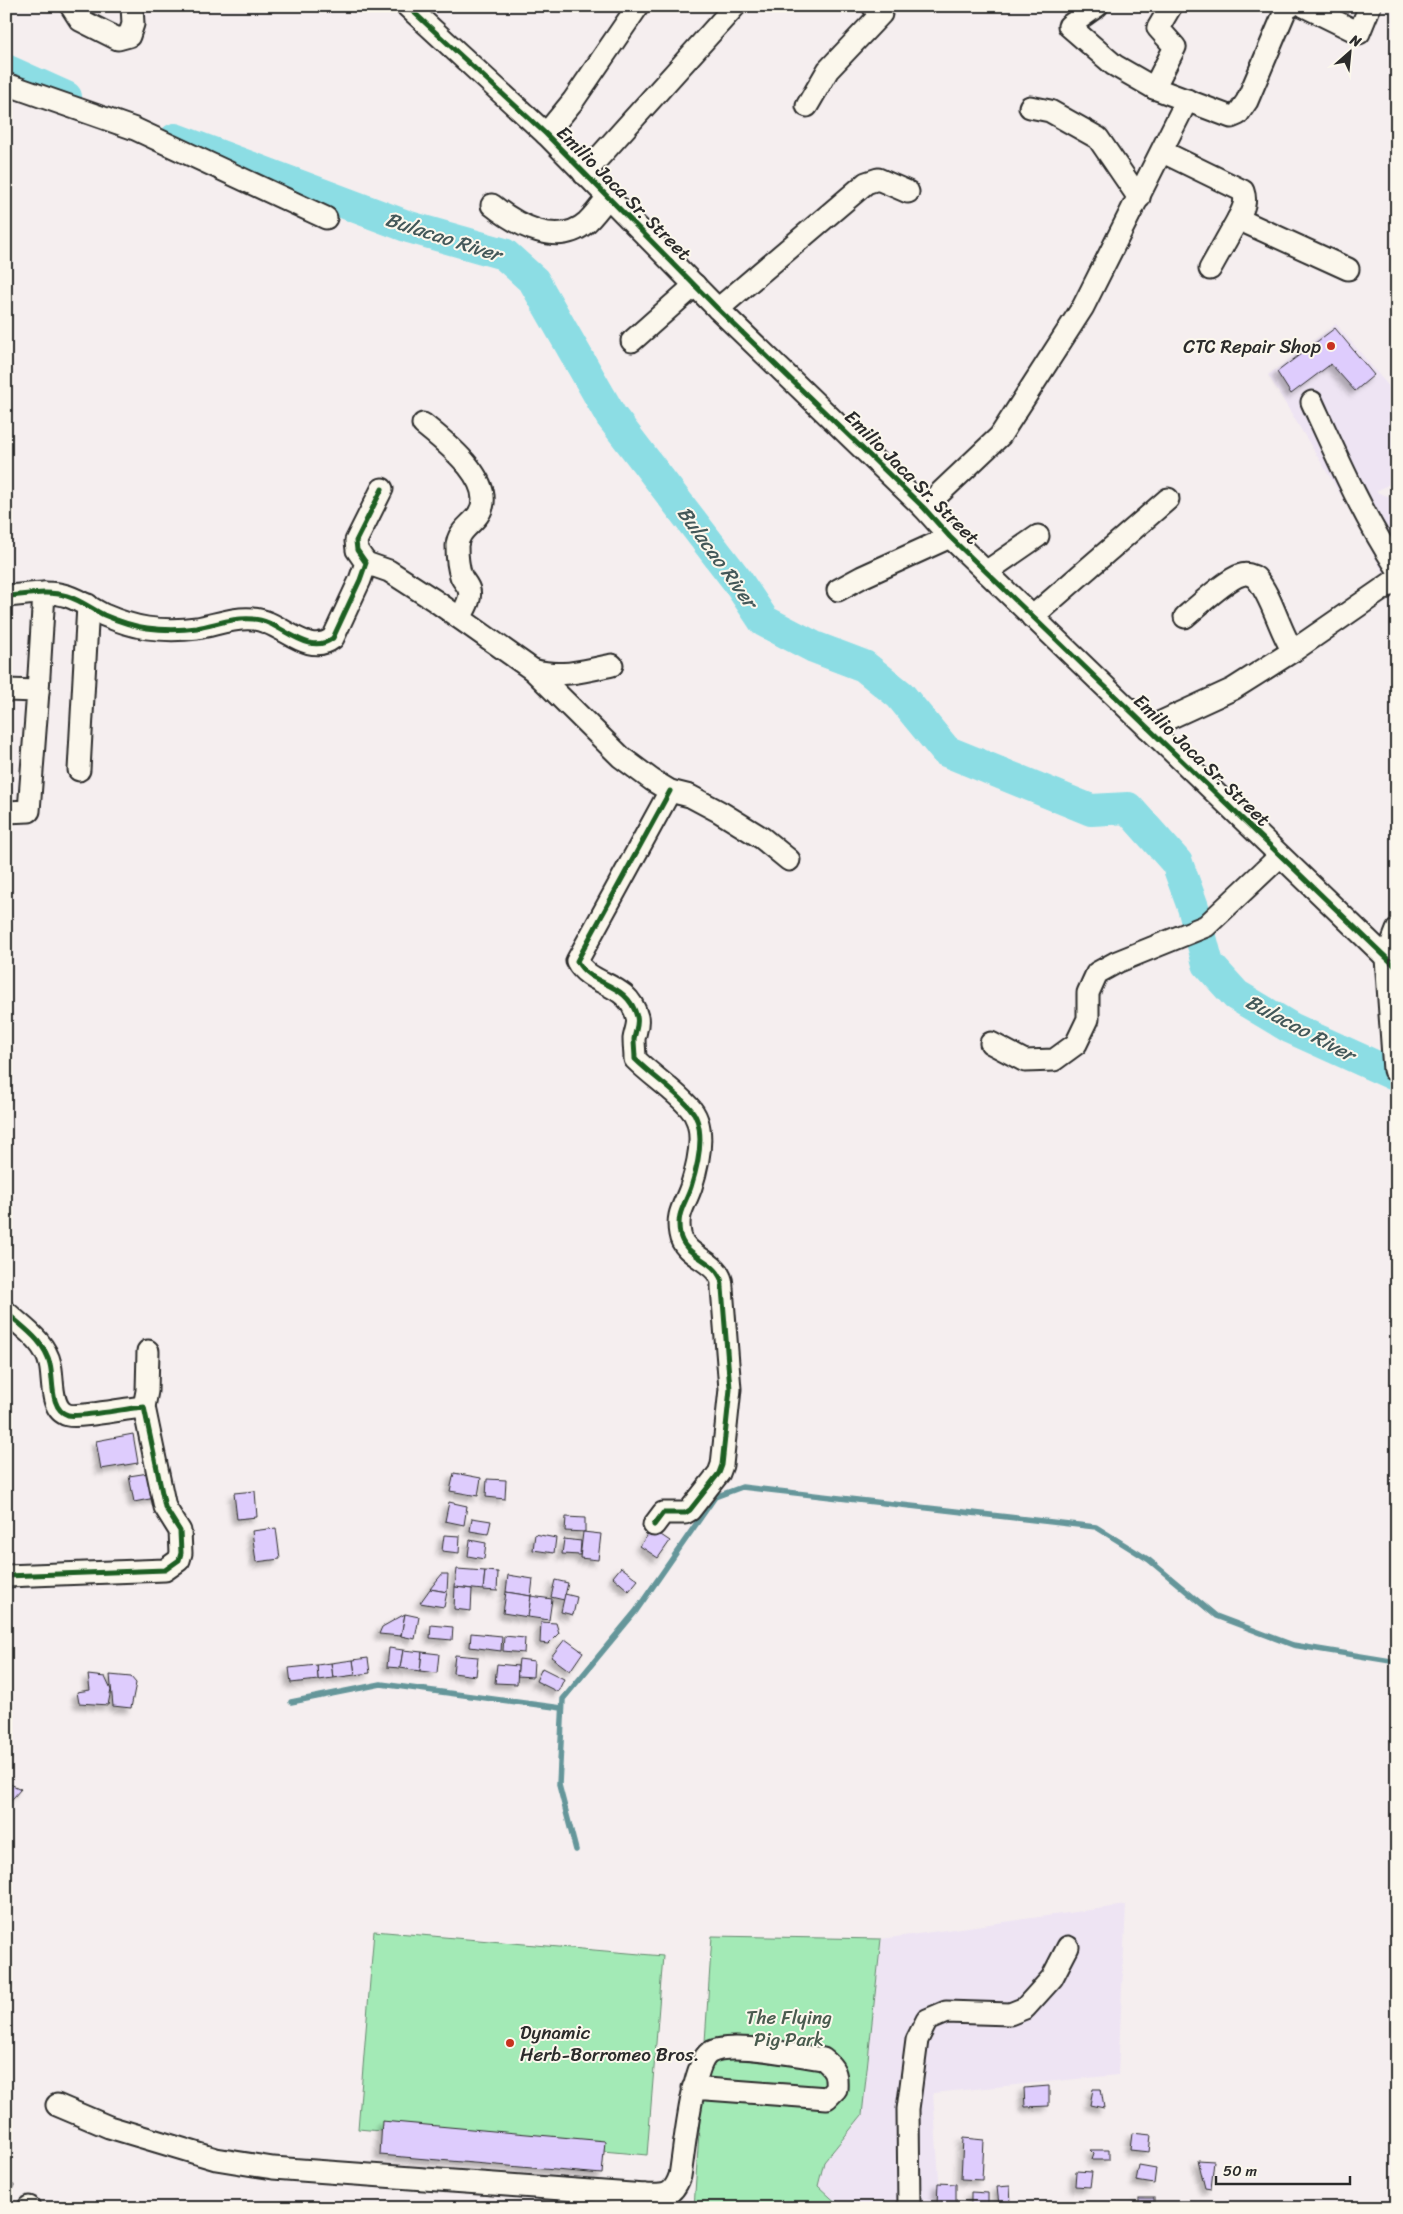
<svg xmlns="http://www.w3.org/2000/svg" width="1403" height="2214" font-family="Sriracha,sans-serif">
	<defs>
		<filter id="shadow"><feDropShadow dx="-4.5" dy="4.5" stdDeviation="2.5" flood-color="#0004"/></filter>
	</defs>
	<rect width="100%" height="100%" fill="#f5eeef"/>
	<filter id="ink" filterUnits="userSpaceOnUse"><feTurbulence type="fractalNoise" baseFrequency=".02" numOctaves="2"/><feDisplacementMap in="SourceGraphic" scale="10" xChannelSelector="R" yChannelSelector="G"/><feConvolveMatrix kernelMatrix="1 2 1 2 8 2 1 2 1" color-interpolation-filters="sRGB"/></filter>
	<g filter="url(#ink)">
		<!-- built -->
		<g fill="#eee4f3">
			<polygon points="1336,324 1397,396 1397,479 1376,492 1397,499 1397,573 1387,580 1350,510 1268,375"/>
			<polygon points="1126,1905 1118,2075 933,2093 941,2208 842,2208 818,2186 824,2162 862,2115 881,1939"/>
		</g>
		<!-- green -->
		<g fill="#a3eab6" stroke="#678a70">
			<polygon points="374,1931 663,1956 647,2155 358,2129"/>
			<polygon points="712,1936 881,1939 862,2115 824,2162 818,2186 842,2208 694,2208"/>
		</g>
		<g fill="none" stroke-linecap="round" stroke-linejoin="round">
			<!-- stream -->
			<g stroke="#65969a" stroke-width="5.5">
				<polyline points="291,1702 381,1684 562,1708"/>
				<polyline points="576,1850 559,1785 563,1699 636,1611 715,1497 742,1487 1096,1527 1149,1560 1216,1616 1293,1645 1397,1662"/>
			</g>
			<!-- river -->
			<g stroke="#8cdde4" stroke-width="32">
				<polyline points="6,70 66,97"/>
				<polyline points="175,139 409,227 504,254 534,281 611,416 736,579 764,621 814,647 864,666 900,695 946,751 1091,810 1128,808 1177,863 1193,907 1208,964 1236,995 1291,1028 1397,1076"/>
			</g>
		</g>
		<!-- building -->
		<g fill="#deccfd" stroke="#2b2b2b" filter="url(#shadow)">
			<polygon points="1335,328 1374,375 1355,391 1331,364 1291,394 1277,372"/>
			<polygon points="133,1434 138,1463 101,1469 96,1441"/>
			<polygon points="155,1472 160,1497 134,1502 129,1476"/>
			<polygon points="454,1473 481,1478 478,1496 450,1491"/>
			<polygon points="487,1479 506,1480 505,1499 486,1497"/>
			<polygon points="255,1491 257,1517 237,1519 234,1493"/>
			<polygon points="449,1502 467,1506 464,1525 445,1521"/>
			<polygon points="566,1517 585,1518 585,1532 565,1531"/>
			<polygon points="472,1518 491,1521 488,1534 470,1531"/>
			<polygon points="276,1528 280,1559 256,1562 252,1531"/>
			<polygon points="652,1529 670,1541 658,1558 640,1546"/>
			<polygon points="583,1532 601,1534 598,1560 580,1558"/>
			<polygon points="535,1534 556,1538 554,1553 533,1550"/>
			<polygon points="444,1535 460,1536 459,1553 442,1551"/>
			<polygon points="564,1539 581,1541 580,1555 562,1554"/>
			<polygon points="470,1540 486,1543 484,1559 468,1556"/>
			<polygon points="621,1567 638,1580 629,1591 613,1577"/>
			<polygon points="457,1569 485,1571 483,1590 455,1587"/>
			<polygon points="485,1571 498,1572 497,1591 483,1590"/>
			<polygon points="442,1574 448,1574 447,1592 430,1589"/>
			<polygon points="508,1575 533,1579 531,1596 506,1592"/>
			<polygon points="555,1580 568,1583 564,1600 551,1597"/>
			<polygon points="455,1587 472,1589 471,1611 454,1609"/>
			<polygon points="430,1589 447,1592 444,1607 420,1603"/>
			<polygon points="506,1592 531,1596 528,1617 503,1613"/>
			<polygon points="565,1594 577,1597 573,1615 561,1612"/>
			<polygon points="531,1596 552,1599 549,1620 528,1617"/>
			<polygon points="405,1614 401,1636 379,1634 382,1627"/>
			<polygon points="405,1614 419,1617 415,1639 401,1636"/>
			<polygon points="541,1622 556,1623 559,1633 548,1644 540,1643"/>
			<polygon points="431,1625 453,1627 452,1640 430,1638"/>
			<polygon points="471,1633 502,1636 501,1651 470,1647"/>
			<polygon points="504,1636 525,1638 524,1653 503,1651"/>
			<polygon points="565,1639 583,1652 570,1671 551,1657"/>
			<polygon points="389,1648 403,1650 400,1668 387,1667"/>
			<polygon points="403,1650 422,1652 420,1671 400,1668"/>
			<polygon points="422,1652 439,1654 437,1673 420,1671"/>
			<polygon points="455,1655 478,1657 476,1676 453,1673"/>
			<polygon points="368,1658 370,1673 355,1675 353,1660"/>
			<polygon points="519,1659 534,1661 533,1677 517,1676"/>
			<polygon points="353,1660 355,1675 333,1678 331,1663"/>
			<polygon points="331,1663 333,1678 318,1680 317,1665"/>
			<polygon points="497,1664 518,1666 517,1684 495,1683"/>
			<polygon points="317,1665 318,1680 291,1683 289,1668"/>
			<polygon points="542,1668 564,1679 558,1692 536,1681"/>
			<polygon points="88,1675 105,1677 111,1690 108,1705 79,1703 77,1692 90,1690"/>
			<polygon points="110,1675 131,1677 136,1683 131,1708 113,1706"/>
			<polygon points="6,1782 21,1789 6,1806"/>
			<polygon points="1049,2086 1049,2106 1025,2107 1024,2088"/>
			<polygon points="1093,2089 1101,2089 1104,2108 1090,2105"/>
			<polygon points="382,2121 605,2141 602,2174 380,2155"/>
			<polygon points="1132,2133 1151,2135 1149,2152 1130,2150"/>
			<polygon points="963,2138 984,2140 982,2180 961,2179"/>
			<polygon points="1090,2150 1109,2150 1109,2160 1092,2160 1094,2154"/>
			<polygon points="1198,2160 1214,2161 1211,2189 1205,2188"/>
			<polygon points="1139,2165 1156,2168 1154,2184 1136,2181"/>
			<polygon points="1076,2171 1092,2172 1090,2187 1075,2186"/>
			<polygon points="6,2181 14,2185 7,2201 6,2200"/>
			<polygon points="938,2183 956,2184 956,2207 937,2206"/>
			<polygon points="1010,2186 1011,2204 999,2205 997,2187"/>
			<polygon points="971,2192 988,2193 988,2206 971,2205"/>
			<rect x="1139" y="2198" width="15" height="10"/>
		</g>
		<g fill="none" stroke-linecap="round" stroke-linejoin="round">
			<!-- minor casing -->
			<g stroke="#2b2b2b" stroke-width="25">
				<g id="minor">
					<polyline points="71,6 80,20 118,39 129,36 133,24 132,6"/>
					<polyline points="407,6 546,134 718,309 924,508 950,537 1397,968"/>
					<polyline points="1097,6 1069,26 1114,65 1154,88 1231,117 1238,114 1247,101 1286,9 1291,6"/>
					<polyline points="1304,6 1359,33 1370,6"/>
					<polyline points="6,84 135,129 326,218"/>
					<polyline points="1154,88 1175,47 1158,28 1171,6"/>
					<polyline points="807,106 828,70 881,14 873,6"/>
					<polyline points="1030,107 1050,111 1098,138 1139,198"/>
					<polyline points="546,134 573,101 638,6"/>
					<path d="M1163 152 1243 191C1247 202 1243 209 1238 219L1348 269"/>
					<polyline points="584,174 735,6"/>
					<path d="M492 205C517 225 558 248 587 222 594 215 601 206 607 198"/>
					<polyline points="1210,269 1238,219"/>
					<polyline points="718,309 866,183 878,179 908,192"/>
					<polyline points="632,341 695,285"/>
					<path d="M1312 402C1338 459 1363 516 1397 568"/>
					<path d="M423 424C444 441 500 484 478 515 470 526 458 531 457 546 457 556 458 567 461 576 463 581 468 585 469 590 472 599 464 610 460 618"/>
					<polyline points="924,508 1000,436 1083,307 1187,100"/>
					<polyline points="366,563 389,571 434,600 533,670 621,757 652,780 670,791 690,796 720,812 762,838 789,860"/>
					<polyline points="986,572 1038,536"/>
					<polyline points="838,590 862,577 950,537"/>
					<path d="M6 596C26 595 47 590 67 596 80 600 92 609 104 615 118 621 133 626 147 628 162 630 182 630 197 628 215 625 234 617 253 619 280 620 307 658 333 638L360 580 366 563 357 550 356 541 382 489"/>
					<polyline points="1032,617 1168,499"/>
					<path d="M1185 617C1198 606 1227 579 1241 575 1246 573 1252 575 1256 578 1272 596 1279 630 1293 651"/>
					<path d="M533 670C560 678 585 671 612 665"/>
					<polyline points="6,690 38,691 29,811 6,812"/>
					<polyline points="38,691 44,593"/>
					<polyline points="1148,728 1233,689 1293,651 1397,579"/>
					<polyline points="79,770 88,605"/>
					<polyline points="991,1043 1025,1061 1054,1060 1076,1044 1088,1019 1088,993 1097,973 1117,962 1206,926 1279,857"/>
					<polyline points="1394,1070 1386,958 1397,930"/>
					<path d="M6 1312C22 1327 45 1341 50 1364 54 1378 49 1410 68 1415 80 1418 127 1408 144 1407L165 1507 180 1531 181 1553 179 1560 165 1570 6 1576"/>
					<polyline points="144,1407 147,1391 148,1351"/>
					<path d="M654 1525 663 1513H685L690 1510 719 1473 722 1465 730 1389 722 1288C722 1285 722 1280 720 1277 713 1260 683 1255 680 1234 676 1213 685 1205 691 1187 698 1165 708 1126 689 1107 673 1089 652 1076 635 1059 635 1052 634 1046 634 1039 635 1032 639 1024 637 1017 628 981 590 987 577 961L670 791"/>
					<polyline points="57,2105 109,2127 216,2159 273,2168 645,2195"/>
					<polyline points="29,2208 29,2207"/>
					<path d="M641 2208 645 2195C665 2196 673 2196 680 2176 684 2152 692 2065 709 2053 729 2040 798 2056 823 2059 835 2068 837 2074 836 2089L827 2098 693 2088"/>
					<polyline points="909,2208 908,2109 917,2040 927,2020 946,2012 1010,2014 1025,2008 1052,1978 1068,1947"/>
				</g>
			</g>
			<!-- minor -->
			<use href="#minor" stroke="#fbf7ec" stroke-width="21"/>
			<!-- cycleway casing -->
			<g stroke="#fbf7ec" stroke-width="8">
				<g id="cycleway">
					<polyline points="407,6 546,134 718,309 924,508 950,537 1397,968"/>
					<path d="M6 596C26 595 47 590 67 596 80 600 92 609 104 615 118 621 133 626 147 628 162 630 182 630 197 628 215 625 234 617 253 619 280 620 307 658 333 638L360 580 366 563 357 550 356 541 382 489"/>
					<path d="M6 1312C22 1327 45 1341 50 1364 54 1378 49 1410 68 1415 80 1418 127 1408 144 1407L165 1507 180 1531 181 1553 179 1560 165 1570 6 1576"/>
					<path d="M654 1525 663 1513H685L690 1510 719 1473 722 1465 730 1389 722 1288C722 1285 722 1280 720 1277 713 1260 683 1255 680 1234 676 1213 685 1205 691 1187 698 1165 708 1126 689 1107 673 1089 652 1076 635 1059 635 1052 634 1046 634 1039 635 1032 639 1024 637 1017 628 981 590 987 577 961L670 791"/>
				</g>
			</g>
			<!-- cycleway -->
			<use href="#cycleway" stroke="#1b5e20" stroke-width="5"/>
		</g>
	</g>
	<!-- markers -->
	<g fill="#c8321e" stroke="#fbf7ec" stroke-width="2">
		<circle cx="1331" cy="346" r="5"/>
		<circle cx="510" cy="2043" r="5"/>
	</g>
	<g text-anchor="middle" dominant-baseline="central" stroke-width="4" stroke-linejoin="round" paint-order="stroke">
		<!-- street labels -->
		<g font-size="19" fill="#2b2b2b" stroke="#fbf7ec">
			<text transform="translate(624 193) rotate(45)">Emilio Jaca Sr. Street</text>
			<text transform="translate(912 477) rotate(45)">Emilio Jaca Sr. Street</text>
			<text transform="translate(1202 760) rotate(44)">Emilio Jaca Sr. Street</text>
		</g>
		<!-- poi labels -->
		<g font-size="19" fill="#2b2b2b" stroke="#fbf7ec" text-anchor="end">
			<text x="1321" y="346">CTC Repair Shop</text>
			<text x="520" y="2032" text-anchor="start">Dynamic<tspan x="520" dy="22">Herb-Borromeo Bros.</tspan></text>
		</g>
		<!-- park labels -->
		<g font-size="19" fill="#495b4e" stroke="#fbf7ec">
			<text x="789" y="2017">The Flying<tspan x="789" dy="22">Pig Park</tspan></text>
		</g>
		<!-- water labels -->
		<g font-size="20" font-style="italic" fill="#435859" stroke="#fbf7ec">
			<text transform="translate(443 237) rotate(18)">Bulacao River</text>
			<text transform="translate(717 557) rotate(54)">Bulacao River</text>
			<text transform="translate(1300 1028) rotate(28)">Bulacao River</text>
		</g>
	</g>
	<!-- margin -->
	<rect width="1403" height="2214" fill="none" stroke="#fbf7ec" stroke-width="25"/>
	<rect x="12" y="12" width="1378" height="2189" fill="none" stroke="#2b2b2b" stroke-width="2" filter="url(#ink)"/>
	<!-- north arrow -->
	<g transform="translate(1350 52) rotate(27)" stroke="#fbf7ec" stroke-width="4" paint-order="stroke">
	<path d="M0-4L9 19L0 12L-9 19Z" fill="#2b2b2b"/>
	<text y="-8" font-size="14" font-weight="bold" text-anchor="middle" fill="#2b2b2b">N</text>
	</g>
	<!-- scale -->
	<path d="M1216 2176v8h134v-8" fill="none" stroke="#2b2b2b" stroke-width="2.5"/>
	<text x="1223" y="2176" font-size="15" fill="#2b2b2b" stroke="#fbf7ec" stroke-width="4" paint-order="stroke">50 m</text>
</svg>
